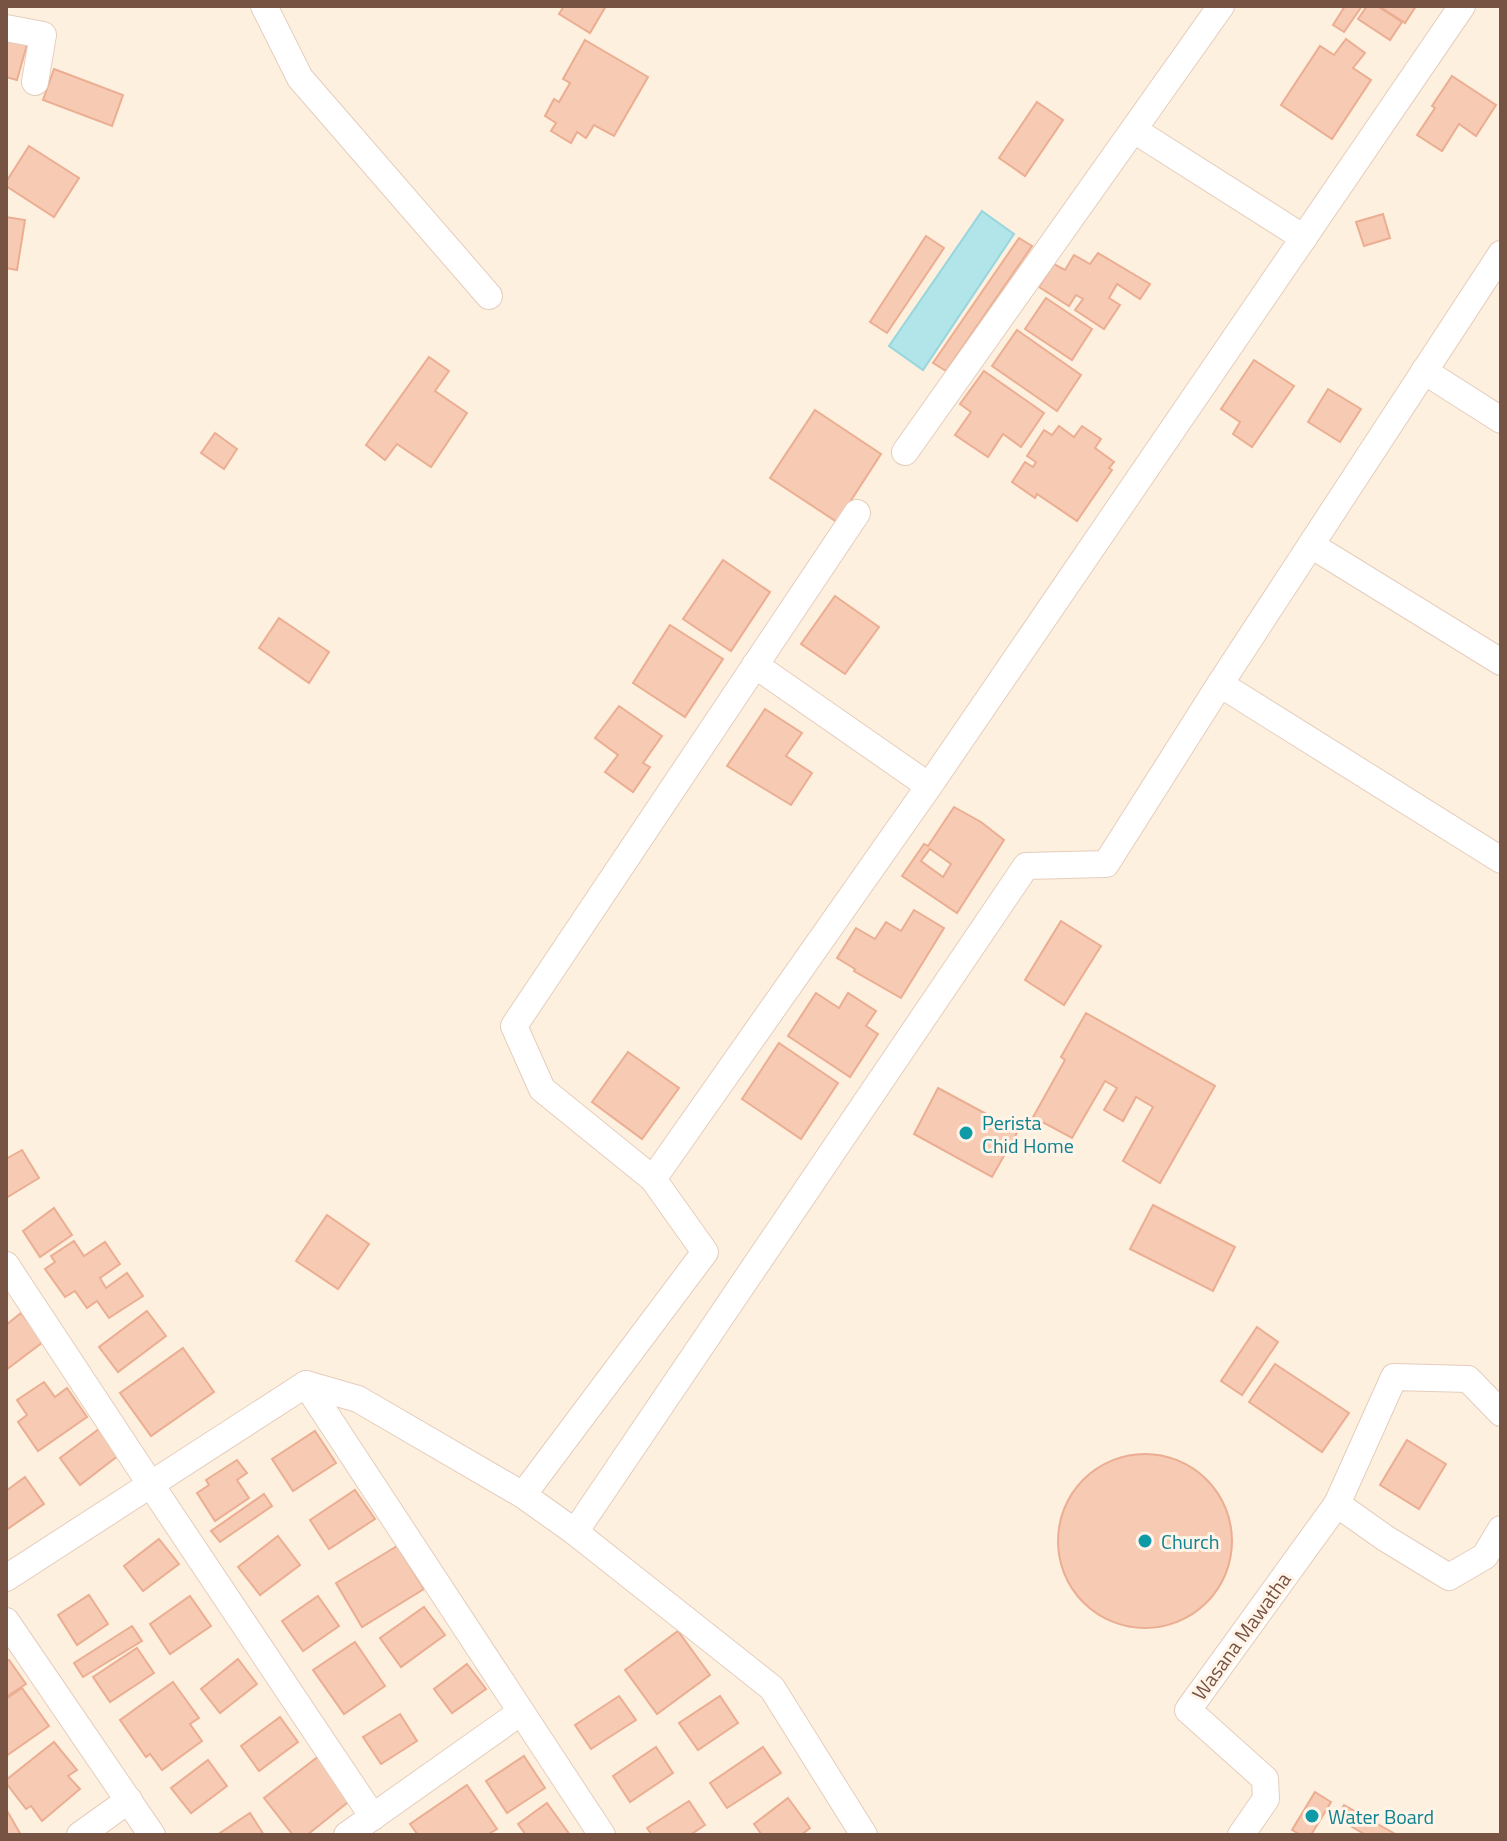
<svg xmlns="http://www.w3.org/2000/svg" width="1507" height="1841" font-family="'Titillium Web',sans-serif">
	<rect width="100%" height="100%" fill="#fef0de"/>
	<!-- water -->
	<polygon fill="#b1e5e9" stroke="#97d6dc" stroke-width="2" points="982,211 1014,234 923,370 889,346"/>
	<!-- building -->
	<g fill="#f6cab3" stroke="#ebae92" stroke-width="2" fill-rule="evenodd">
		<polygon points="564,6 606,6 590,33 559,14"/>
		<polygon points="1345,6 1362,6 1344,32 1333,25"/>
		<polygon points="1367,6 1377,6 1402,22 1390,40 1358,19"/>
		<polygon points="1379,6 1416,6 1405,23"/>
		<polygon points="6,35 28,41 17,80 6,77"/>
		<polygon points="1346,39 1365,53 1353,68 1371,80 1332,139 1281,105 1320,46 1334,55"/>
		<polygon points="585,40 648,77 614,136 594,125 586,138 577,132 571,143 551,131 556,123 545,116 554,99 559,102 570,83 563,79"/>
		<polygon points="54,69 123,95 112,126 43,100"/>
		<polygon points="1452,76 1496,105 1476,136 1459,124 1442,151 1417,135 1435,108 1432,106"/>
		<polygon points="1037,102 1063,120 1025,176 999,158"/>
		<polygon points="29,146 79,178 54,217 6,186 6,182"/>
		<polygon points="1383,214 1390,238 1364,246 1356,222"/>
		<polygon points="6,217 25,220 17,270 6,268"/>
		<polygon points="926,236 944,248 887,333 870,322"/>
		<polygon points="1019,238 1032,246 946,371 933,363"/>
		<polygon points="1098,253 1150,284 1140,299 1117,284 1109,298 1120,305 1104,329 1075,310 1083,299 1076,295 1069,306 1039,287 1054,264 1065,270 1074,255 1090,264"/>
		<polygon points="1046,298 1092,329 1072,360 1025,329"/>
		<polygon points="1017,330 1081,375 1057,411 992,366"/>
		<polygon points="429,357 449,371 435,391 467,413 431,467 397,444 385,460 366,445"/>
		<polygon points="1254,360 1294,386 1252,447 1233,434 1240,422 1221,409"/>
		<polygon points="984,371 1044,413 1021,447 1003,434 988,457 955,435 971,412 960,404"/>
		<polygon points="1328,389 1361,409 1340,442 1308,422"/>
		<polygon points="815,410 881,454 837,522 770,478"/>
		<polygon points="1059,426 1074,437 1082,426 1101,439 1095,448 1114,462 1109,468 1112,470 1077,521 1037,494 1035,498 1012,482 1025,462 1033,467 1036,462 1027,456 1044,430 1052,435"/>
		<polygon points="215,433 237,449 224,469 201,453"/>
		<polygon points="723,560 770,592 731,651 683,619"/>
		<polygon points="835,596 879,627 845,674 801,644"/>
		<polygon points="279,618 329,652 309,683 259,648"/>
		<polygon points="670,625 723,659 685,717 633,683"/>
		<polygon points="619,706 662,736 643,763 650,767 633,792 605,772 618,755 595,738"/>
		<polygon points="765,709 802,733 786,756 812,773 791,805 727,766"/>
		<path d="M954 807 981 822 1004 840 957 913 902 876 924 844 928 846ZM930 849 951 864 943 877 921 861Z"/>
		<polygon points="914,910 944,928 901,998 854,971 855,969 837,958 856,928 875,939 886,922 901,931"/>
		<polygon points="1061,921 1101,946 1064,1005 1025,980"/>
		<polygon points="816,993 839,1008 848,993 876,1011 866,1026 878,1034 850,1077 788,1036"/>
		<polygon points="1086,1013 1215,1086 1160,1183 1123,1161 1153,1107 1136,1097 1123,1121 1104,1110 1117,1088 1105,1081 1072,1138 1033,1117 1065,1060 1061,1057"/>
		<polygon points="779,1043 838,1083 801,1139 742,1099"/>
		<polygon points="628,1052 679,1088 642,1139 592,1102"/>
		<polygon points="938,1088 1018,1131 992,1177 914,1134"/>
		<polygon points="22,1150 39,1178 6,1198 6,1159"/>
		<polygon points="1153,1205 1235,1247 1213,1291 1130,1249"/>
		<polygon points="54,1208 72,1235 40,1257 23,1231"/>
		<polygon points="327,1215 369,1244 338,1289 296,1261"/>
		<polygon points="74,1241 84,1256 105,1242 120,1264 100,1278 106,1288 127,1273 143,1296 109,1318 97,1301 87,1308 75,1291 65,1297 45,1269 55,1262 51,1256"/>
		<polygon points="147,1311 166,1336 118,1372 99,1347"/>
		<polygon points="21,1313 43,1342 6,1370 6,1325"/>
		<polygon points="1257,1327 1278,1342 1242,1395 1221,1381"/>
		<polygon points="183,1348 214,1392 151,1436 120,1393"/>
		<polygon points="1275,1364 1349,1413 1322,1452 1249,1402"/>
		<polygon points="44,1382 55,1397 67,1388 87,1417 38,1451 18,1422 27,1415 17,1400"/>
		<polygon points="99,1429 119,1455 80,1485 60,1458"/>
		<polygon points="315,1431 336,1463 293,1491 272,1459"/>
		<polygon points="1407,1440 1446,1464 1419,1509 1380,1485"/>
		<circle cx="1145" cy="1541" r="87"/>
		<polygon points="237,1460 247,1473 237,1480 249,1498 215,1521 197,1493 209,1485 206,1480"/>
		<polygon points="25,1477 44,1504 6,1530 6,1491"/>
		<polygon points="355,1490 375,1519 329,1549 310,1520"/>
		<polygon points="264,1494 272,1506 220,1542 211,1531"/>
		<polygon points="278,1536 300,1565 260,1595 238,1567"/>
		<polygon points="159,1539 179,1564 143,1591 124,1566"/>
		<polygon points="397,1546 424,1589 362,1627 336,1583"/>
		<polygon points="89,1595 108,1624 77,1645 58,1615"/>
		<polygon points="190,1596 211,1626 170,1654 150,1624"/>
		<polygon points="318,1596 339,1626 303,1651 282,1621"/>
		<polygon points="424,1607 445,1635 401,1667 380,1638"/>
		<polygon points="132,1626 142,1641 83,1677 74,1663"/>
		<polygon points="678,1631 710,1675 657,1714 625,1670"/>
		<polygon points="355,1642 385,1686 344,1714 313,1670"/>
		<polygon points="137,1648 154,1673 110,1702 93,1677"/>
		<polygon points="238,1659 257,1684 220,1713 201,1689"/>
		<polygon points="9,1660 26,1684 6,1697 6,1661"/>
		<polygon points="467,1664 486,1689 452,1713 434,1689"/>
		<polygon points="173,1682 199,1718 190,1724 202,1741 162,1770 150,1754 146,1757 120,1720"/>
		<polygon points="22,1688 49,1726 6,1756 6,1699"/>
		<polygon points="619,1696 636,1720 591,1749 575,1725"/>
		<polygon points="720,1696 738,1723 698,1750 679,1723"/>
		<polygon points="400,1714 417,1741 381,1764 363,1737"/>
		<polygon points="280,1717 298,1742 259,1771 241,1746"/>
		<polygon points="54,1742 77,1770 68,1776 80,1789 42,1821 31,1806 26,1809 6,1783 6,1780"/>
		<polygon points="656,1747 673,1773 630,1802 613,1776"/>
		<polygon points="763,1747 781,1773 727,1808 710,1783"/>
		<polygon points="319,1756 352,1799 307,1835 293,1835 264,1798"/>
		<polygon points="524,1756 545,1788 507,1813 486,1781"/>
		<polygon points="208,1760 227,1786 191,1813 171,1788"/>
		<polygon points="467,1785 497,1829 487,1835 418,1835 410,1824"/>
		<polygon points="1315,1792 1331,1802 1311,1835 1301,1835 1292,1830"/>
		<polygon points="788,1798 810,1828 801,1835 762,1835 754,1824"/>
		<polygon points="689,1801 705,1825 690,1835 652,1835 647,1828"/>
		<polygon points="547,1803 570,1835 526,1835 518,1824"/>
		<polygon points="1344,1805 1397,1835 1366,1835 1337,1818"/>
		<polygon points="6,1809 21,1835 6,1835"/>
		<polygon points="250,1813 264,1835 217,1835"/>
	</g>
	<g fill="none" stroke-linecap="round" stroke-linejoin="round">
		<!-- minor casing -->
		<g stroke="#e5cdbd" stroke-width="28">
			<g id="minor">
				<polyline points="264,6 300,78 489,296"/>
				<polyline points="6,28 43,35 35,82"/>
				<polyline points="1134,130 1304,238"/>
				<polyline points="1424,371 1501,420"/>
				<polyline points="905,452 1221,6"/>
				<polyline points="1311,545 1501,662"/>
				<polyline points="755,665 929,786"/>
				<polyline points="1220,684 1501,860"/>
				<polyline points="653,1179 542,1089 514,1026 857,513"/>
				<polyline points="6,1265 151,1485 373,1817"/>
				<polyline points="306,1384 358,1399 523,1495 575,1532 772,1688 864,1835"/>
				<polyline points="523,1495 705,1252 653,1179 929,786 1462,6"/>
				<polyline points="1337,1504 1385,1538 1449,1577 1485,1556 1501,1529"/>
				<polyline points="575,1532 1026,866 1106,864 1220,684 1501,254"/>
				<polyline points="6,1578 306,1384 602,1835"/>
				<polyline points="6,1621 152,1835"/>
				<polyline points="80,1835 129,1800"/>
				<polyline points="347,1835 521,1712"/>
				<polyline points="1241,1835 1266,1799 1265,1779 1188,1710 1337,1504 1394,1377 1468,1379 1501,1413"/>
			</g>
		</g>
		<!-- minor -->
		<use href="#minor" stroke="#fff" stroke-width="26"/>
	</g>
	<!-- markers -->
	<g fill="#0f9aa8" stroke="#fff4e7" stroke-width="3">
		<circle cx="966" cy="1133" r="8"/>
		<circle cx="1145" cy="1541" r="8"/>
		<circle cx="1312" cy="1816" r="8"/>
	</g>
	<g text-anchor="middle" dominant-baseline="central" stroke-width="6" stroke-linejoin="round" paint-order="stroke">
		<!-- culture labels -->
		<g font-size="20" fill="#0d838f" stroke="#fff4e7" text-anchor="start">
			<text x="982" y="1122">Perista<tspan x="982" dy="23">Chid Home</tspan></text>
			<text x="1161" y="1541">Church</text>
			<text x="1328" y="1816">Water Board</text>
		</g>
		<!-- street labels -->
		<g font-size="20" fill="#775344" stroke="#fff4e7">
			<text transform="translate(1241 1636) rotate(-54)">Wasana Mawatha</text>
		</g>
	</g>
	<!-- border -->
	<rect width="1507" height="1841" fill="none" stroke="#775344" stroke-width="16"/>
</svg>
